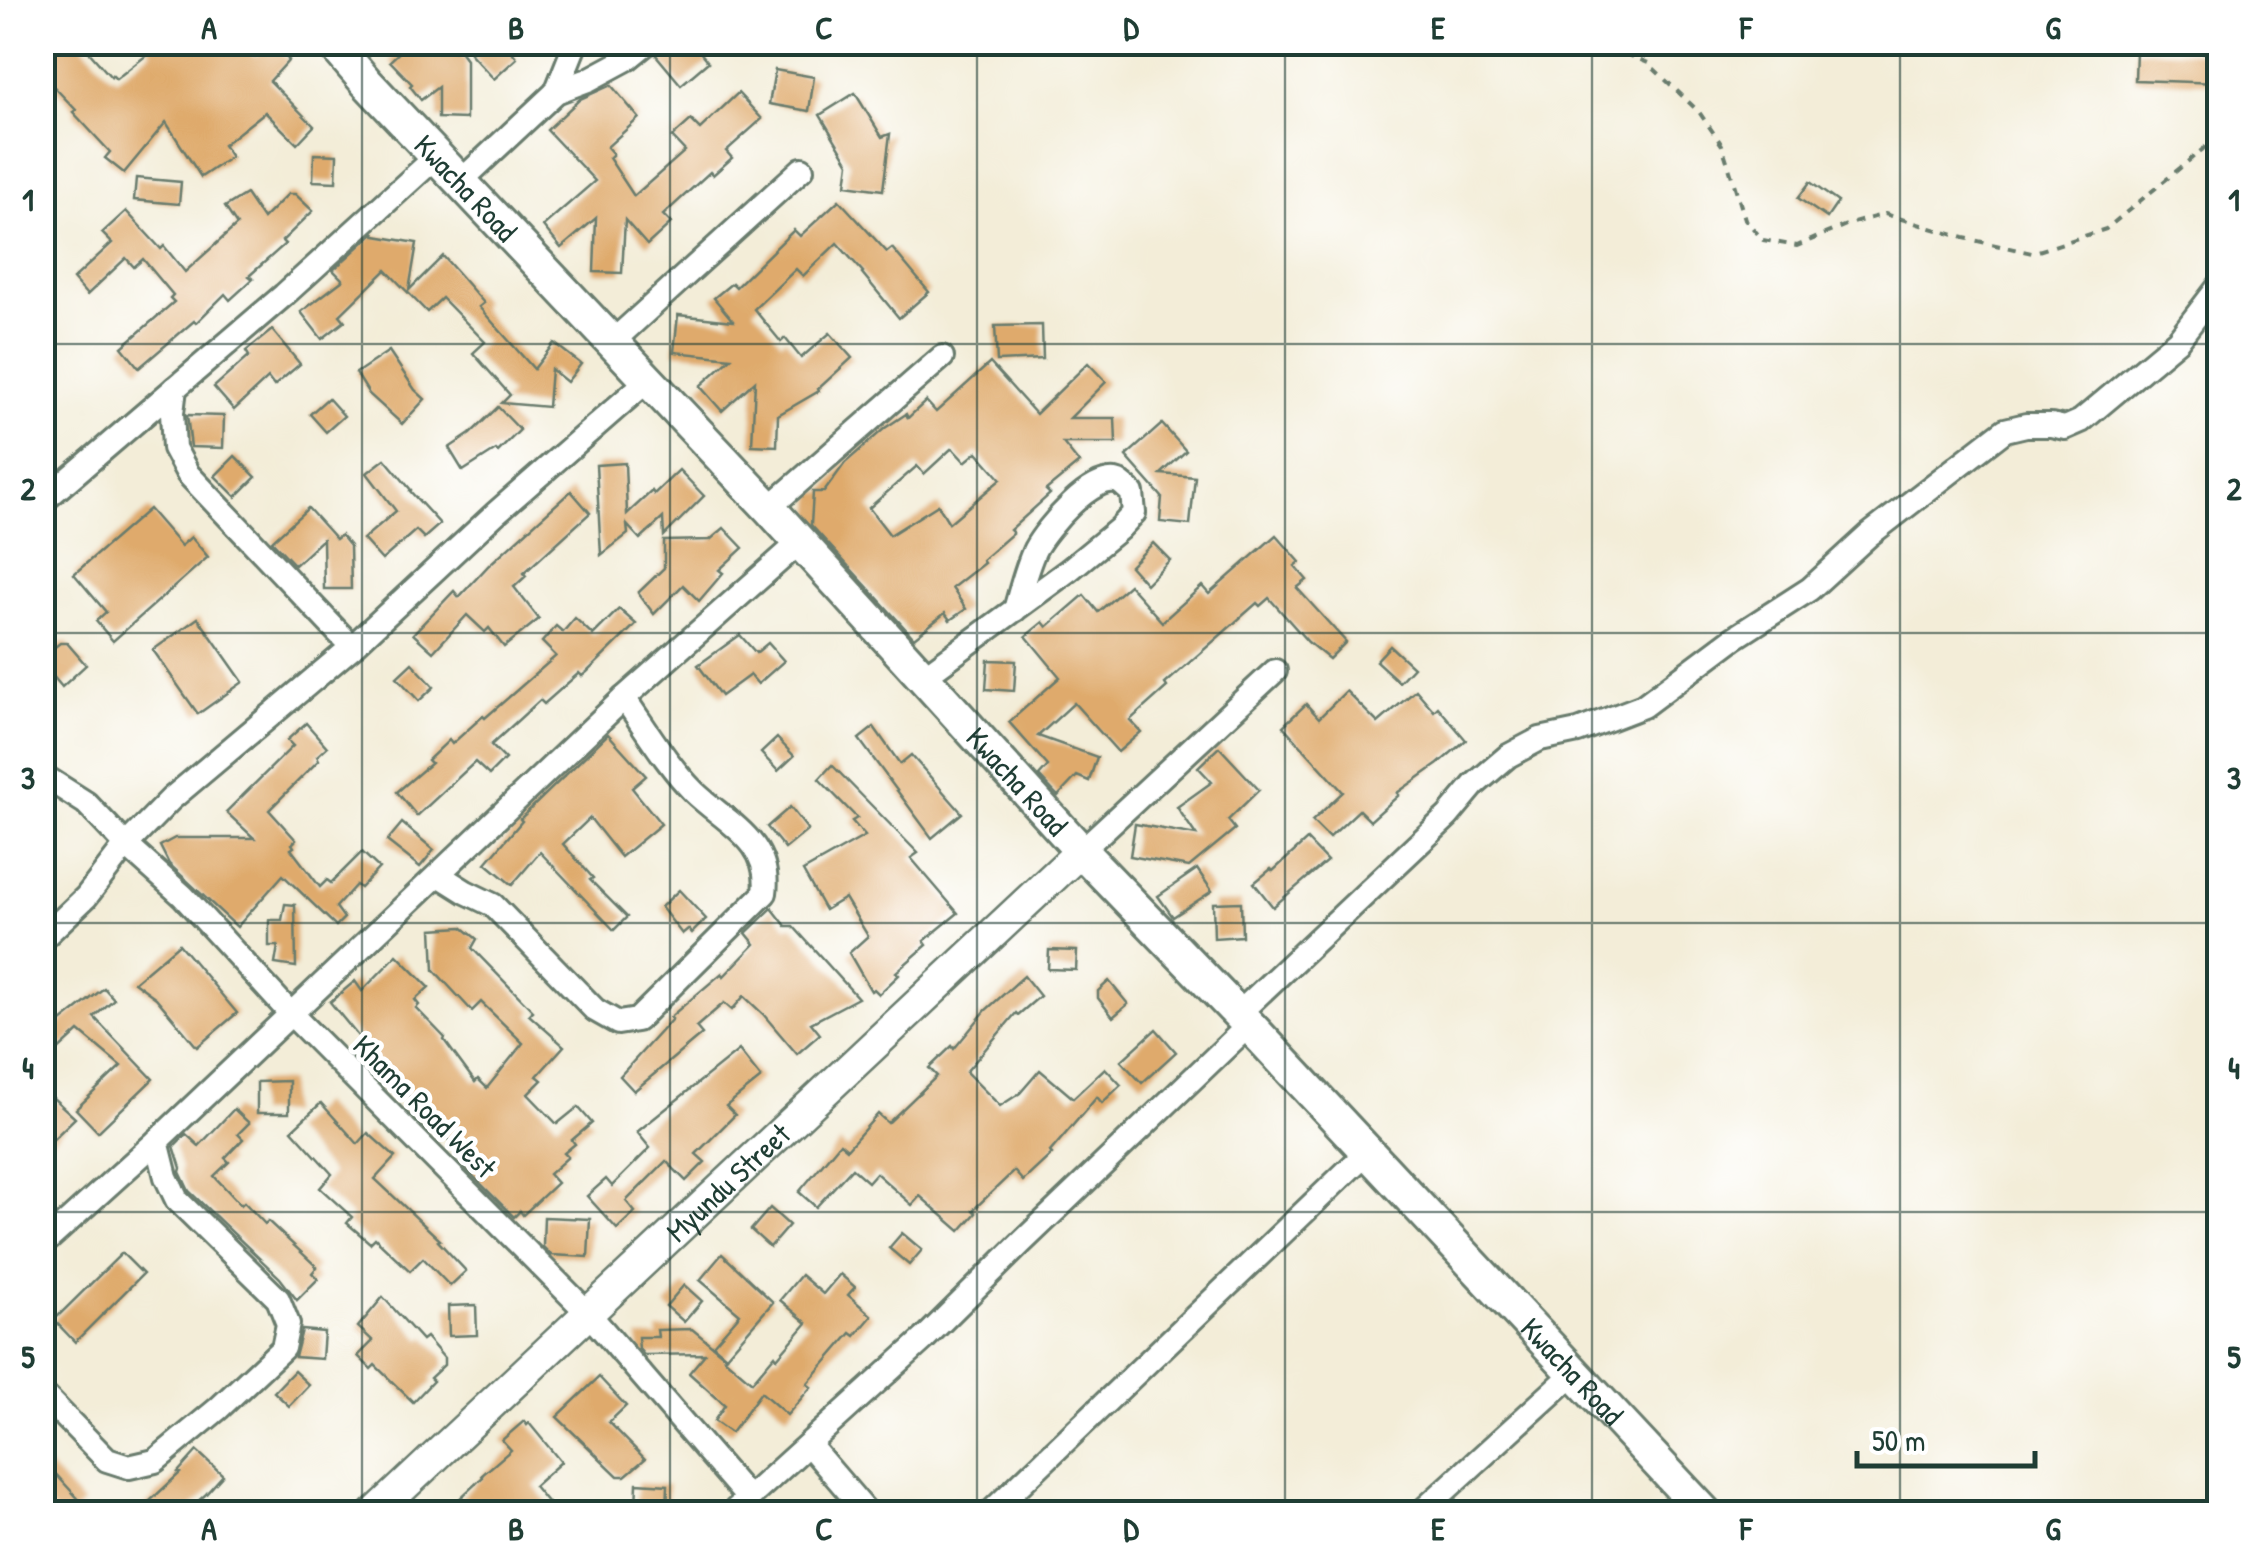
<svg xmlns="http://www.w3.org/2000/svg" width="2262" height="1556" font-family="'Patrick Hand',sans-serif">
	<rect width="100%" height="100%" fill="#fff"/>
	<filter id="ink" filterUnits="userSpaceOnUse"><feTurbulence type="fractalNoise" baseFrequency=".01" numOctaves="2"/><feDisplacementMap in="SourceGraphic" scale="20" xChannelSelector="R" yChannelSelector="G"/><feConvolveMatrix kernelMatrix="1 2 1 2 8 2 1 2 1" color-interpolation-filters="sRGB"/></filter>
	<filter id="wash" filterUnits="userSpaceOnUse"><feTurbulence type="fractalNoise" baseFrequency=".0048" numOctaves="4" result="noise"/><feDisplacementMap in="SourceGraphic" scale="40" xChannelSelector="R" yChannelSelector="G"/><feGaussianBlur stdDeviation="2.25" result="paint"/><feColorMatrix in="noise" values="0 0 0 0 0 0 0 0 0 0 0 0 0 0 0 0 0 1.4 0 .05"/><feComposite in="paint" operator="in"/></filter>
	<g filter="url(#wash)">
		<rect width="100%" height="100%" fill="#f3edd8"/>
		<g id="blocks">
			<!-- building -->
			<g fill="#dfaa6c" fill-rule="evenodd">
				<polygon points="42,42 80,42 111,77 112,75 116,79 152,51 143,42 240,42 255,57 271,42 289,60 270,81 314,126 297,144 265,112 223,145 231,157 201,177 166,122 124,173 105,158 110,152 73,112 76,110 42,74"/>
				<polygon points="410,42 447,42 454,51 458,48 466,59 466,119 438,118 438,87 421,100 410,86 412,84 390,61"/>
				<polygon points="481,42 504,42 517,58 494,79 470,53"/>
				<polygon points="663,42 692,42 708,62 681,85 656,55"/>
				<polygon points="2136,50 2220,53 2220,83 2135,80"/>
				<polygon points="775,70 814,77 809,111 769,104"/>
				<polygon points="611,85 639,118 607,147 613,154 609,158 634,196 685,151 672,137 691,120 700,129 738,93 762,119 726,151 732,158 713,175 710,172 663,215 671,223 647,245 625,220 622,273 594,272 596,218 561,248 543,226 595,181 547,130 580,99"/>
				<polygon points="855,93 882,137 890,134 883,190 846,185 849,163 820,115"/>
				<polygon points="314,154 337,155 336,182 313,181"/>
				<polygon points="136,178 181,182 179,204 134,200"/>
				<polygon points="1810,182 1838,202 1827,218 1798,198"/>
				<polygon points="246,194 263,219 288,194 295,194 313,211 282,241 285,244 249,276 253,279 230,300 225,294 196,323 194,321 139,368 122,347 174,302 170,298 173,295 143,259 134,267 126,258 87,295 73,279 112,243 102,233 126,211 161,249 164,246 185,272 237,225 225,207"/>
				<polygon points="839,200 887,252 892,248 929,292 899,318 862,273 863,272 837,243 803,276 796,269 754,309 781,342 785,338 801,358 830,333 852,358 818,389 819,391 778,415 777,446 752,445 755,381 722,411 700,386 731,358 674,352 678,315 733,321 714,298 732,283 736,287 794,230 800,236"/>
				<polygon points="374,233 376,236 417,243 409,290 443,256 484,303 479,307 534,369 554,343 581,364 567,382 551,369 548,407 502,403 510,395 473,353 485,342 442,298 427,312 386,270 340,315 345,321 322,339 301,312 343,280 333,270"/>
				<polygon points="1042,325 1043,359 997,361 995,326"/>
				<polygon points="272,330 300,364 274,386 268,378 234,410 214,387 249,356 246,351"/>
				<polygon points="389,351 415,390 425,399 402,424 369,394 356,373"/>
				<path d="M990 363 1036 414 1088 363 1106 382 1070 418H1115L1116 443H1063L1079 463 1046 490 1050 494 1010 530 1013 533 982 560 984 563 952 588 966 609 950 620 945 613 914 638 811 525 813 492H824L845 463 885 428 906 414 908 418 926 401 936 412ZM951 449 954 450 965 462 977 452 1001 479 949 523 938 505 890 535 869 508 917 466 924 474Z"/>
				<polygon points="328,398 344,416 326,432 310,414"/>
				<polygon points="498,407 520,430 498,452 496,450 463,471 449,448 470,434"/>
				<polygon points="187,415 224,416 223,448 191,447"/>
				<polygon points="1162,424 1186,451 1161,474 1195,477 1190,525 1160,522 1162,497 1126,456"/>
				<polygon points="235,456 256,477 236,497 215,476"/>
				<polygon points="385,459 411,490 410,491 440,524 424,538 416,530 382,560 363,539 396,511 367,473"/>
				<polygon points="625,463 627,514 652,491 654,494 679,470 704,496 664,536 663,518 640,539 627,525 628,534 601,555 596,465"/>
				<polygon points="571,491 590,513 524,573 526,576 514,587 539,619 504,647 489,628 485,632 467,615 433,652 413,634 454,591 459,597 489,565"/>
				<polygon points="308,508 336,539 341,535 350,546 351,589 324,589 323,539 295,565 272,541"/>
				<polygon points="149,509 181,546 191,537 208,557 113,641 96,621 106,612 74,574"/>
				<polygon points="724,528 743,548 719,570 723,573 699,601 683,585 654,614 638,593 664,568 664,541 710,540"/>
				<polygon points="1276,535 1300,562 1295,566 1307,580 1297,588 1346,642 1329,659 1308,642 1269,598 1260,606 1257,603 1165,684 1167,687 1130,720 1141,732 1118,752 1074,703 1038,736 1097,757 1089,781 1077,776 1058,796 1039,776 1048,766 1009,722 1060,677 1026,636 1043,622 1047,627 1084,595 1098,612 1129,585 1162,622 1202,586 1209,594"/>
				<polygon points="1153,543 1170,560 1146,584 1130,566"/>
				<polygon points="619,609 636,624 587,672 582,676 579,673 544,704 540,700 491,745 505,759 489,775 475,762 417,816 397,792 431,763 428,760 449,740 452,744 483,716 485,718 556,656 542,642 556,626 563,632 575,618 593,635"/>
				<polygon points="198,618 243,682 198,714 153,650"/>
				<polygon points="740,635 756,653 768,643 784,661 758,684 750,675 721,696 698,665"/>
				<polygon points="60,643 67,643 86,665 62,687 42,663 42,657"/>
				<polygon points="1390,646 1413,667 1399,682 1376,661"/>
				<polygon points="988,660 1016,661 1014,691 986,689"/>
				<polygon points="412,663 434,687 419,701 397,677"/>
				<polygon points="1416,690 1434,711 1438,707 1466,740 1438,764 1397,793 1399,795 1370,821 1359,810 1329,838 1312,821 1343,792 1283,726 1306,704 1319,718 1346,691 1378,723"/>
				<polygon points="306,723 327,747 317,756 319,760 269,810 296,840 292,844 294,847 291,849 320,887 327,880 331,883 362,852 379,868 360,888 356,885 336,907 344,918 336,926 283,875 237,927 169,864 160,846 175,838 254,838 226,812 293,746 287,740"/>
				<polygon points="874,727 900,764 911,755 962,813 932,838 859,739"/>
				<polygon points="608,734 646,776 632,788 661,824 621,857 590,818 563,844 593,878 590,880 627,917 614,930 540,852 512,885 486,863 522,821 520,819"/>
				<polygon points="777,738 794,756 778,771 761,753"/>
				<polygon points="1219,747 1259,790 1228,820 1235,829 1189,867 1130,856 1135,824 1196,835 1177,807 1212,782 1198,767"/>
				<polygon points="832,765 918,853 911,858 958,913 924,941 927,945 896,972 899,975 879,994 874,989 871,991 849,953 868,936 845,898 825,910 803,871 865,836 852,821 857,818 819,779"/>
				<polygon points="790,807 808,830 785,849 767,827"/>
				<polygon points="402,823 434,850 420,867 387,841"/>
				<polygon points="1307,840 1327,861 1273,907 1254,883 1271,869 1273,871"/>
				<polygon points="1197,869 1212,891 1173,917 1158,896"/>
				<polygon points="679,890 706,919 692,933 688,929 682,934 661,907"/>
				<polygon points="1241,902 1242,936 1214,938 1213,903"/>
				<polygon points="285,904 295,905 296,967 275,964 278,946 269,946 269,920 282,920"/>
				<polygon points="772,908 786,926 793,926 858,998 811,1023 820,1034 797,1054 763,1014 744,996 732,1010 724,1003 696,1027 702,1034 634,1091 620,1076 672,1019 670,1017 722,973 724,976 755,944 746,933"/>
				<polygon points="462,927 477,939 472,948 533,1011 529,1015 564,1046 537,1076 542,1080 528,1094 557,1124 578,1107 592,1123 572,1140 575,1144 564,1153 568,1157 549,1174 557,1183 523,1215 520,1211 514,1217 465,1168 470,1162 374,1058 375,1057 330,1002 355,981 362,991 397,955 429,987 415,1000 419,1005 416,1008 445,1038 444,1040 475,1082 478,1079 487,1088 523,1043 481,1002 472,1011 434,970 432,929"/>
				<polygon points="179,944 237,1013 197,1047 156,998 134,982"/>
				<polygon points="1049,950 1077,951 1076,970 1048,969"/>
				<polygon points="1024,976 1040,996 1018,1015 1016,1013 966,1072 1000,1106 1020,1093 1040,1070 1073,1098 1105,1068 1121,1085 1102,1103 1097,1097 1050,1152 1052,1154 1023,1181 1014,1171 973,1210 976,1213 960,1231 920,1196 912,1205 876,1173 868,1182 852,1168 816,1207 799,1192 840,1143 847,1149 878,1114 888,1123 937,1076 929,1068 952,1046 954,1049 986,1010"/>
				<polygon points="1109,981 1128,1004 1113,1017 1098,998 1098,991"/>
				<polygon points="104,988 114,999 94,1017 153,1079 98,1132 76,1109 121,1066 79,1031 42,1065 42,1037"/>
				<polygon points="1156,1029 1176,1052 1142,1083 1121,1061"/>
				<polygon points="739,1050 761,1078 726,1106 735,1115 696,1154 705,1162 686,1181 666,1161 626,1201 635,1212 617,1229 587,1196 606,1179 612,1186 650,1148 637,1132"/>
				<polygon points="289,1081 289,1113 257,1113 257,1082"/>
				<polygon points="42,1088 75,1118 42,1150"/>
				<polygon points="321,1103 358,1144 368,1133 395,1157 375,1179 440,1240 438,1241 466,1271 450,1286 423,1258 410,1271 375,1238 370,1243 347,1223 352,1217 320,1188 332,1174 292,1130"/>
				<polygon points="234,1109 249,1123 238,1134 243,1139 225,1158 229,1162 214,1176 241,1205 244,1202 265,1224 268,1221 317,1267 312,1273 318,1279 297,1300 280,1278 189,1191 180,1172 181,1168 174,1146 186,1134 199,1146"/>
				<polygon points="770,1208 789,1225 770,1247 751,1230"/>
				<polygon points="544,1217 590,1219 588,1257 551,1255 543,1247"/>
				<polygon points="902,1233 922,1250 909,1265 889,1248"/>
				<polygon points="122,1253 143,1274 75,1342 54,1320"/>
				<polygon points="722,1254 773,1302 726,1356 713,1345 740,1314 700,1280"/>
				<polygon points="840,1274 855,1287 848,1295 872,1316 855,1336 851,1333 807,1384 811,1387 787,1415 761,1392 731,1433 714,1421 725,1405 689,1373 705,1354 644,1355 639,1349 638,1337 658,1337 657,1330 692,1329 726,1357 724,1358 752,1382 775,1355 777,1358 807,1323 780,1300 801,1275 823,1294"/>
				<polygon points="684,1285 702,1301 684,1322 666,1306"/>
				<polygon points="383,1297 422,1340 426,1337 444,1358 444,1365 430,1378 433,1381 413,1402 375,1365 371,1369 358,1356 373,1341 358,1327"/>
				<polygon points="476,1305 477,1335 449,1336 448,1306"/>
				<polygon points="302,1330 324,1332 322,1359 295,1357"/>
				<polygon points="294,1371 309,1385 289,1406 274,1392"/>
				<polygon points="599,1377 626,1406 609,1422 645,1459 625,1476 618,1476 557,1417"/>
				<polygon points="524,1421 527,1425 529,1423 561,1462 534,1486 557,1514 443,1514 483,1477 482,1475 511,1450 502,1440"/>
				<polygon points="197,1451 223,1475 205,1495 184,1514 136,1514 180,1473 178,1472"/>
				<polygon points="42,1459 83,1504 72,1514 57,1514 42,1498"/>
				<polygon points="637,1483 668,1485 667,1511 636,1509"/>
			</g>
		</g>
	</g>
	<g filter="url(#ink)">
		<use href="#blocks" fill-opacity="0" stroke="#697b6d" stroke-width="2.5"/>
		<g fill="none" stroke-linecap="round" stroke-linejoin="round">
			<!-- minor casing -->
			<g stroke="#697b6d" stroke-width="28">
				<g id="minor">
					<polyline points="556,92 576,42"/>
					<polyline points="461,181 556,92 588,80 627,59 648,42"/>
					<polyline points="611,343 802,169"/>
					<polyline points="175,388 172,413 174,448 188,474 352,647"/>
					<polyline points="42,502 284,295 437,156"/>
					<polyline points="769,508 942,357"/>
					<path d="M923 677 1069 570 1119 529 1134 513 1132 493C1130 491 1121 483 1119 482 1093 472 1046 529 1035 549 1026 568 1021 590 1015 610"/>
					<polyline points="42,775 86,803 126,845 183,896 291,1014 588,1313 748,1498"/>
					<polyline points="1081,851 1275,671"/>
					<path d="M439 875 466 892 493 905 595 1010 618 1023 637 1020 765 893C772 841 726 823 694 792 667 765 646 729 624 698"/>
					<polyline points="42,939 86,897 126,845 171,799 352,647 496,513 647,381"/>
					<polyline points="1238,1014 1448,816 1474,785 1508,756 1540,739 1578,731 1643,706 1734,638 1810,589 1869,535 2005,430 2026,425 2051,425 2065,428 2081,421 2178,340 2220,285"/>
					<polyline points="42,1245 157,1141 624,698 800,542"/>
					<polyline points="42,1393 107,1460 129,1467 155,1461 219,1408 283,1348 288,1324 278,1299 177,1200 166,1177 157,1141"/>
					<polyline points="809,1445 868,1514"/>
					<polyline points="731,1514 924,1339 1020,1244 1249,1025"/>
					<polyline points="989,1514 1367,1152"/>
					<polyline points="1419,1514 1574,1373"/>
				</g>
			</g>
			<!-- tertiary casing -->
			<g stroke="#697b6d" stroke-width="35">
				<g id="tertiary">
					<path id="s1" d="M374 1514 1081 851"/>
				</g>
			</g>
			<!-- secondary casing -->
			<g stroke="#697b6d" stroke-width="38">
				<g id="secondary">
					<path id="s2" d="M332 42 367 83 769 508 1081 851 1249 1025 1706 1514"/>
				</g>
			</g>
			<!-- path -->
			<polyline stroke="#697b6d" stroke-width="4" stroke-dasharray="8 8" stroke-linecap="butt" points="1596,42 1648,63 1699,112 1722,145 1745,219 1763,240 1797,246 1846,225 1885,214 1964,238 2032,253 2106,229 2220,135"/>
			<!-- minor -->
			<use href="#minor" stroke="#fff" stroke-width="22"/>
			<!-- tertiary -->
			<use href="#tertiary" stroke="#fff" stroke-width="30"/>
			<!-- secondary -->
			<use href="#secondary" stroke="#fff" stroke-width="32"/>
		</g>
	</g>
	<!-- grid -->
	<path fill="none" stroke="#1f3d34" stroke-width="2.5" stroke-opacity="0.55" d="M362 42V1514M670 42V1514M977 42V1514M1285 42V1514M1592 42V1514M1900 42V1514M42 344H2220M42 633H2220M42 923H2220M42 1212H2220"/>
	<g text-anchor="middle" dominant-baseline="central" stroke-width="9" stroke-linejoin="round" paint-order="stroke">
		<!-- street labels -->
		<g font-size="30" fill="#1f3d34" stroke="#fff">
			<text stroke="none"><textPath href="#s2" startOffset="198">Kwacha Road</textPath></text>
			<text stroke="none"><textPath href="#s2" startOffset="1008">Kwacha Road</textPath></text>
			<text transform="translate(425 1106) rotate(45)">Khama Road West</text>
			<text stroke="none"><textPath href="#s1" startOffset="485">Myundu Street</textPath></text>
			<text stroke="none"><textPath href="#s2" startOffset="1818">Kwacha Road</textPath></text>
		</g>
	</g>
	<!-- margin -->
	<rect width="2262" height="1556" fill="none" stroke="#fff" stroke-width="110"/>
	<!-- scale -->
	<path d="M1857 1451v15h178v-15" fill="none" stroke="#1f3d34" stroke-width="5"/>
	<text x="1872" y="1451" font-size="30" fill="#1f3d34" stroke="#ffffff" stroke-width="8" paint-order="stroke">50 m</text>
	<rect x="55" y="55" width="2152" height="1446" fill="none" stroke="#1f3d34" stroke-width="4"/>
	<g font-size="32" text-anchor="middle" font-weight="bold" fill="#1f3d34">
		<text x="209" y="39">A</text>
		<text x="516" y="39">B</text>
		<text x="824" y="39">C</text>
		<text x="1131" y="39">D</text>
		<text x="1438" y="39">E</text>
		<text x="1746" y="39">F</text>
		<text x="2053" y="39">G</text>
		<text x="28" y="211">1</text>
		<text x="2234" y="211">1</text>
		<text x="28" y="500">2</text>
		<text x="2234" y="500">2</text>
		<text x="28" y="789">3</text>
		<text x="2234" y="789">3</text>
		<text x="28" y="1079">4</text>
		<text x="2234" y="1079">4</text>
		<text x="28" y="1368">5</text>
		<text x="2234" y="1368">5</text>
		<text x="209" y="1540">A</text>
		<text x="516" y="1540">B</text>
		<text x="824" y="1540">C</text>
		<text x="1131" y="1540">D</text>
		<text x="1438" y="1540">E</text>
		<text x="1746" y="1540">F</text>
		<text x="2053" y="1540">G</text>
	</g>
</svg>
